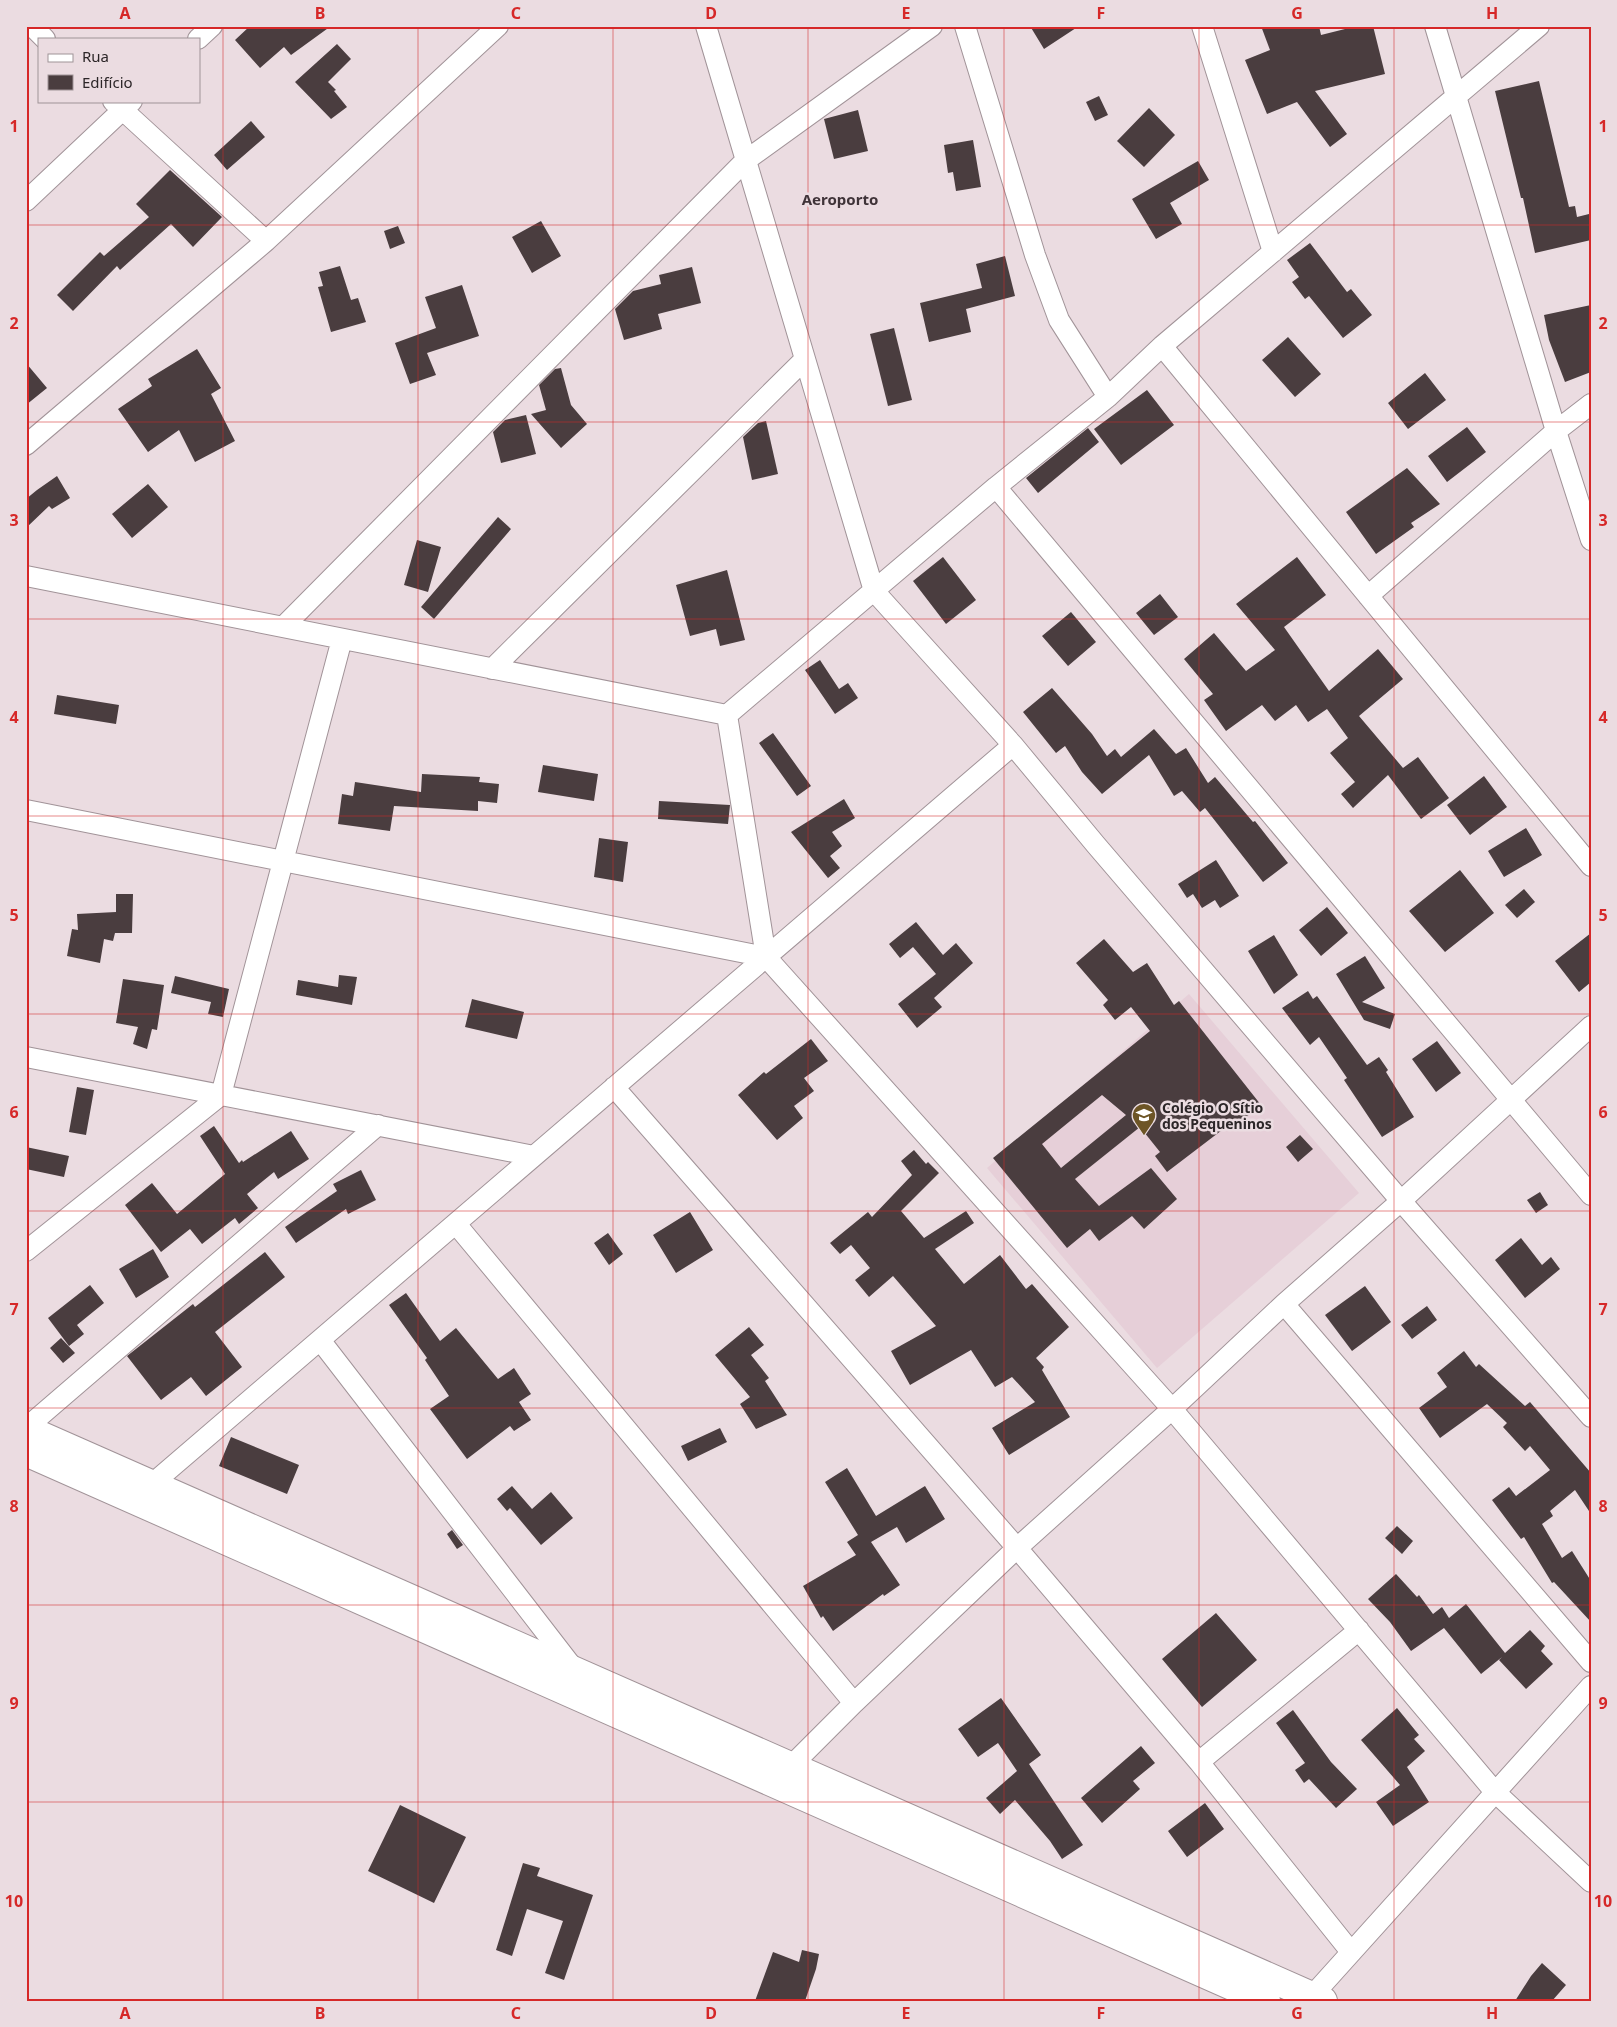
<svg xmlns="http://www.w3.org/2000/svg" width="1617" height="2027" font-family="'Noto Sans',sans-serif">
	<rect width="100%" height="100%" fill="#ebdce1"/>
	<path fill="#e6cfd8" d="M1189,994L1359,1193L1157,1368L987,1168Z"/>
	<path fill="#4a3d3f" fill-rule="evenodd" d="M250,26H331L291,55L284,47L260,68L235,40Z
		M1030,26H1079L1044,49Z
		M1261,26H1319L1321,35L1357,26H1373L1385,74L1315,91L1347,134L1330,147L1297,102L1267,114L1245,60L1270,50Z
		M337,44L351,59L328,82L336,90L334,91L347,107L331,119L295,82Z
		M1539,81L1569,207L1575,206L1577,217L1589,214L1591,240L1535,253L1523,198H1521L1495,91Z
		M1099,96L1108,115L1095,121L1086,102Z
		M1149,108L1175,135L1144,167L1117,141Z
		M858,110L868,151L834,159L824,119Z
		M251,121L265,137L227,170L214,155Z
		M973,140L981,187L956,191L953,172L948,173L944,145Z
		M1198,161L1209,180L1170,203L1182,224L1156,239L1132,199Z
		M170,170L222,217L193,247L171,224L120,270L117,266L73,311L57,295L100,252L104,256L149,217L136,204Z
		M541,221L561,256L532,273L512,237Z
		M398,226L405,243L390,249L384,231Z
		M1310,243L1347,292L1351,289L1372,315L1343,338L1309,296L1305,299L1292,282L1299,277L1287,260Z
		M1005,256L1015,296L966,309L971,332L929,342L920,303L982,288L976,264Z
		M340,266L351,300L358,298L366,322L331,332L318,287L323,286L319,272Z
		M692,267L701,303L658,314L662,329L624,340L615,309L633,291L661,284L659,275Z
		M462,285L479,336L427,353L436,375L410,384L395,343L436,328L425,297Z
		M1591,305V372L1565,382L1549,340L1544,315Z
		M894,328L912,400L888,406L870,334Z
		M1288,337L1321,374L1295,397L1262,360Z
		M197,349L221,388L211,394L235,441L195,462L179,430L148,452L118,409L152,386L148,379Z
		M26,363L47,388L26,405Z
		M561,368L571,405L587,424L561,448L531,414L546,410L539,385L555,369Z
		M1425,373L1446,400L1408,429L1388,403Z
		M1147,390L1174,425L1121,465L1094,429Z
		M526,415L536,454L501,463L493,432L505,420Z
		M766,421L778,474L752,480L743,437L758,423Z
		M1467,427L1486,452L1447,482L1428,456Z
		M1088,428L1099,442L1038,493L1026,478Z
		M1407,468L1440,504L1411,523L1414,527L1376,554L1346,512Z
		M57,476L70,498L52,509L49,506L26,528V499L37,490Z
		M148,484L168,507L132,538L112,514Z
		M498,517L511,529L434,619L421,607Z
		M417,540L441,547L428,592L404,585Z
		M943,557L976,600L946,624L913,581Z
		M1297,557L1326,595L1284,627L1329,691L1378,649L1403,679L1359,716L1403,768L1418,757L1449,798L1421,819L1388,775L1353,808L1341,794L1355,782L1330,753L1348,738L1327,709L1308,722L1296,705L1275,721L1262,705L1226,731L1204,700L1213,694L1184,659L1214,633L1246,671L1275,650L1236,604Z
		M727,570L745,640L720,646L716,629L690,636L676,585Z
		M1160,594L1178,617L1154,635L1136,613Z
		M1071,612L1096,642L1068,666L1042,636Z
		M820,660L839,689L848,683L858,698L835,714L805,670Z
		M1052,688L1092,734L1107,756L1115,749L1121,757L1154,729L1176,754L1186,748L1208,783L1215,777L1253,822L1255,821L1288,863L1263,882L1205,808L1200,812L1182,791L1174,796L1149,755L1102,794L1082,772L1065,746L1056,753L1023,712Z
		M57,695L119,705L116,724L54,714Z
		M773,733L811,786L797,796L759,743Z
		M543,765L598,774L594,801L538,792Z
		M422,774L480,777L479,782L499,784L497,803L478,801V811L394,806L390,831L338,824L342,794L353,796L355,782L421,792Z
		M1484,776L1507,807L1470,835L1447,805Z
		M844,799L855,818L832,832L842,846L830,856L840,868L828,878L791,832Z
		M659,801L730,805L728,824L658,819Z
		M1526,828L1542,855L1504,877L1488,851Z
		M599,838L628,842L623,882L594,877Z
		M1216,860L1239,896L1220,908L1215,900L1202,908L1193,894L1187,898L1178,884Z
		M1460,870L1494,913L1445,952L1409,911Z
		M1524,889L1535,902L1517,918L1505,905Z
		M116,894H133L132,933H115L113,941L104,939L100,963L67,956L72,929L78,930L77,914L116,912Z
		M1327,907L1348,933L1321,956L1299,930Z
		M916,922L943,955L956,943L973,963L934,998L942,1007L917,1028L898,1004L936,974L913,947L900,958L889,944Z
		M1591,933V982L1579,992L1555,961Z
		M1274,935L1298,975L1274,994L1248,951Z
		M1104,939L1133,972L1147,963L1174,1005L1179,1001L1261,1105L1229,1131L1226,1127L1167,1172L1155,1156L1160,1152L1140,1127L1075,1179L1099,1206L1151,1168L1177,1199L1144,1229L1132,1216L1099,1241L1090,1229L1067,1248L993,1158L1150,1031L1131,1007L1115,1020L1103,1005L1108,1000L1076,963ZM1102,1095L1126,1115L1061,1168L1042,1144Z
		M1365,956L1385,988L1362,1002L1395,1014L1390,1029L1364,1020L1336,974Z
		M339,975L357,977L352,1005L296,995L298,980L338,987Z
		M175,976L229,989L223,1017L208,1014L211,1002L171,993Z
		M123,979L164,985L157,1030L152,1029L147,1049L133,1044L138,1027L116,1023Z
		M1308,991L1313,999L1317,996L1367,1065L1379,1057L1388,1070L1386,1072L1414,1117L1382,1137L1344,1080L1347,1078L1319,1037L1310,1045L1282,1008Z
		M472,999L524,1012L517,1039L465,1027Z
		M811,1039L828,1061L804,1078L814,1091L794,1106L803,1118L777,1140L738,1095L764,1072L766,1074Z
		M1437,1041L1461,1073L1436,1092L1412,1059Z
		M77,1087L94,1090L86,1135L69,1132Z
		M214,1126L239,1163L242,1160L243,1162L291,1131L309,1159L278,1179L274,1172L247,1194L258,1208L239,1224L235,1218L202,1244L190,1229L161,1252L125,1205L152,1183L177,1214L225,1174L200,1136Z
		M1300,1135L1313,1149L1298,1162L1286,1147Z
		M26,1147L69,1156L64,1177L26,1169Z
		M914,1150L926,1164L928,1162L939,1173L901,1211L924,1238L966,1211L974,1223L935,1249L964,1284L1000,1255L1026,1289L1032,1284L1069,1327L1036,1358L1044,1367L1042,1370L1070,1417L1009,1455L992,1428L1035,1402L1012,1377L995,1387L971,1350L910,1385L891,1351L936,1326L893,1276L869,1297L855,1280L870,1268L851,1245L840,1254L830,1243L868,1212L872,1217L912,1175L901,1161Z
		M361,1170L376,1200L348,1214L346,1209L296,1243L285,1227L337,1191L333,1184Z
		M1540,1192L1548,1205L1536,1213L1527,1200Z
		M690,1212L713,1250L676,1273L653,1235Z
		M608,1233L623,1254L609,1265L594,1243Z
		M1521,1238L1542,1265L1551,1257L1560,1269L1525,1298L1495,1260Z
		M153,1249L169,1277L136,1298L119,1269Z
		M265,1252L285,1277L215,1332L242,1367L206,1396L191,1377L161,1400L127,1356L193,1304L195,1307Z
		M90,1285L104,1303L77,1325L84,1334L69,1346L48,1318Z
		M1365,1286L1391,1322L1352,1351L1325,1315Z
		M406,1293L440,1341L456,1328L498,1379L514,1368L531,1394L519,1402L531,1420L514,1431L510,1426L467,1459L430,1409L449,1396L425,1360L427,1358L389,1305Z
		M1427,1306L1437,1320L1412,1339L1401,1325Z
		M749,1327L764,1345L751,1355L769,1378L765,1381L787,1415L756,1429L740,1404L750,1397L715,1355Z
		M61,1338L75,1353L63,1363L50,1348Z
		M1464,1351L1476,1367L1479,1364L1525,1406L1530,1402L1591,1473V1514L1575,1490L1550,1511L1553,1516L1542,1524L1562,1558L1572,1551L1591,1581V1622L1554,1582L1552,1583L1524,1537L1521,1539L1492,1500L1509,1487L1516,1496L1550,1470L1530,1446L1525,1451L1503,1427L1507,1423L1487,1404L1440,1438L1419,1408L1447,1387L1437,1373Z
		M720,1428L727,1442L688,1461L681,1446Z
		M231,1437L299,1465L287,1494L219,1466Z
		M847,1468L876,1516L925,1486L945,1519L906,1543L897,1527L871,1542L900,1585L884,1596L883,1594L833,1631L823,1616L821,1618L803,1586L856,1555L847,1542L858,1535L825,1482Z
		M512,1486L532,1509L551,1492L573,1518L541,1545L510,1508L507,1511L497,1499Z
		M1397,1526L1413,1541L1402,1554L1385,1538Z
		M452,1530L463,1545L457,1549L447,1534Z
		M1396,1574L1417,1597L1419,1595L1433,1614L1442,1607L1449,1618L1466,1604L1505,1653L1530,1630L1545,1646L1541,1651L1553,1664L1526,1689L1499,1660L1502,1657L1481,1674L1444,1628L1411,1651L1390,1622L1368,1599Z
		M1216,1613L1257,1660L1202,1707L1162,1659Z
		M1001,1698L1041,1755L1029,1764L1083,1845L1062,1859L1050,1841L1015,1800L1000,1814L986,1798L1017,1771L998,1743L978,1757L958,1729Z
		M1397,1708L1419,1735L1414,1739L1425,1751L1407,1767L1429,1802L1393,1826L1376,1802L1400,1785L1361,1740Z
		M1293,1710L1331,1762L1357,1789L1336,1808L1309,1779L1304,1783L1295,1770L1305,1763L1276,1723Z
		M1141,1746L1155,1763L1133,1781L1140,1789L1102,1823L1081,1798Z
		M1205,1803L1224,1829L1187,1857L1168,1831Z
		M400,1805L466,1837L434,1903L368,1871Z
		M523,1863L540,1868L537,1876L593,1895L564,1980L545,1973L563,1921L527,1909L512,1956L496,1950Z
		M802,1950L819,1954L816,1969L805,2001H755L773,1952L799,1962Z
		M1542,1963L1566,1985L1552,2001H1515L1531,1976Z"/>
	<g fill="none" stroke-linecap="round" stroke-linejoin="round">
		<g stroke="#a19398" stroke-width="22">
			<path id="street" d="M32,26L45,39
				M706,26L874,591L1013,745L1096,845L1401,1201L1591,1417
				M965,26L1035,255L1059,320L1108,397
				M1202,26L1273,252
				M1435,26L1556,431L1591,540
				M198,39L212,26
				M113,101L266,241
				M26,201L132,101
				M1162,346L1591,866
				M26,445L266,241L498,26
				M996,487L1591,1195
				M26,576L727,715
				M1368,596L1556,431L1591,404
				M283,627L745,161L932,26
				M492,669L805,359
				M727,715L766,957L1172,1409L1495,1792L1591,1882
				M727,715L996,487L1108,397L1162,346L1539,26
				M26,810L766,957
				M26,1057L534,1156
				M614,1087L1017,1548L1199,1762L1351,1952
				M456,1224L854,1703
				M26,1251L221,1095L342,639
				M1284,1304L1591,1662
				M320,1340L574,1669
				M26,1428L378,1125
				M152,1484L1013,745
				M1199,1762L1359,1630
				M782,1775L854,1703L1017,1548L1172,1409L1284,1304L1401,1201L1591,1026
				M1312,1996L1591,1686"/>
		</g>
		<g stroke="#a19398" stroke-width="30">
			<path id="secondary" d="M26,1429L1323,2001
				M26,1452L1266,2001"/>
		</g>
		<use href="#street" stroke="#fff" stroke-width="20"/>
		<use href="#secondary" stroke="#fff" stroke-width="28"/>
	</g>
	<path fill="none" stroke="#d62828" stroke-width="1" stroke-opacity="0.55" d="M223,26V2001M418,26V2001M613,26V2001M808,26V2001M1004,26V2001M1199,26V2001M1394,26V2001M26,225H1591M26,422H1591M26,619H1591M26,816H1591M26,1014H1591M26,1211H1591M26,1408H1591M26,1605H1591M26,1802H1591"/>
	<defs>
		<g id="school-pin" transform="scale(1.25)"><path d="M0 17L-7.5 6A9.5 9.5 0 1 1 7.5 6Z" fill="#6d5526" stroke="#ebdce1"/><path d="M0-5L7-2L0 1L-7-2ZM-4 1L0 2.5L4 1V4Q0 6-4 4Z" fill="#fff"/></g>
	</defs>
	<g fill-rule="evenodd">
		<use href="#school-pin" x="1144" y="1115"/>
	</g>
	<g text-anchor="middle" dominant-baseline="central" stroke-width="5" stroke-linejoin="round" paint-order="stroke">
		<g font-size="14" font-weight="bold" fill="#2c2628" stroke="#ebdce1" text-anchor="start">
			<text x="1162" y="1107">Colégio O Sítio<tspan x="1162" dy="16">dos Pequeninos</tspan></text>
		</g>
		<g font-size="15" font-weight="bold" fill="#3f3338" stroke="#ebdce1">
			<text x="840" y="199">Aeroporto</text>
		</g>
	</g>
	<rect width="1617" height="2027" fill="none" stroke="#ebdce1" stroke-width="55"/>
	<rect x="38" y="38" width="162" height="65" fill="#ebdce1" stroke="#9f9397"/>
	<rect x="48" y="54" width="25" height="8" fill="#ffffff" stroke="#9f9397"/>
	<text x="82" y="62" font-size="15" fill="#2c2628">Rua</text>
	<rect x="48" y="75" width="25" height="15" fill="#4a3d3f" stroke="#9f9397"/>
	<text x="82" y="88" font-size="15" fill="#2c2628">Edifício</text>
	<rect x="28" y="28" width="1562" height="1972" fill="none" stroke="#d62828" stroke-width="2"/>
	<g font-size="16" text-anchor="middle" font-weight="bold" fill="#d62828">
		<text x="125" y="19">A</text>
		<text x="320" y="19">B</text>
		<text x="516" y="19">C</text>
		<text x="711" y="19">D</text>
		<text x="906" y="19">E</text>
		<text x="1101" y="19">F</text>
		<text x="1297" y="19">G</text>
		<text x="1492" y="19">H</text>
		<text x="14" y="132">1</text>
		<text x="1603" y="132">1</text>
		<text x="14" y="329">2</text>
		<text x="1603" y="329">2</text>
		<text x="14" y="526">3</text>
		<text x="1603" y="526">3</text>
		<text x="14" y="723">4</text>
		<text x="1603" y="723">4</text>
		<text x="14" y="921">5</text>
		<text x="1603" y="921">5</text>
		<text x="14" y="1118">6</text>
		<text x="1603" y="1118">6</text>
		<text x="14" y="1315">7</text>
		<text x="1603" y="1315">7</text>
		<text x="14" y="1512">8</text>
		<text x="1603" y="1512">8</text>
		<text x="14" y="1709">9</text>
		<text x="1603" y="1709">9</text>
		<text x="14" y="1907">10</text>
		<text x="1603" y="1907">10</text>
		<text x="125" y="2019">A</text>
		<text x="320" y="2019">B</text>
		<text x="516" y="2019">C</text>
		<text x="711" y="2019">D</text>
		<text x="906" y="2019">E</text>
		<text x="1101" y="2019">F</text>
		<text x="1297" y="2019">G</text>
		<text x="1492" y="2019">H</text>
	</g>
</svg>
